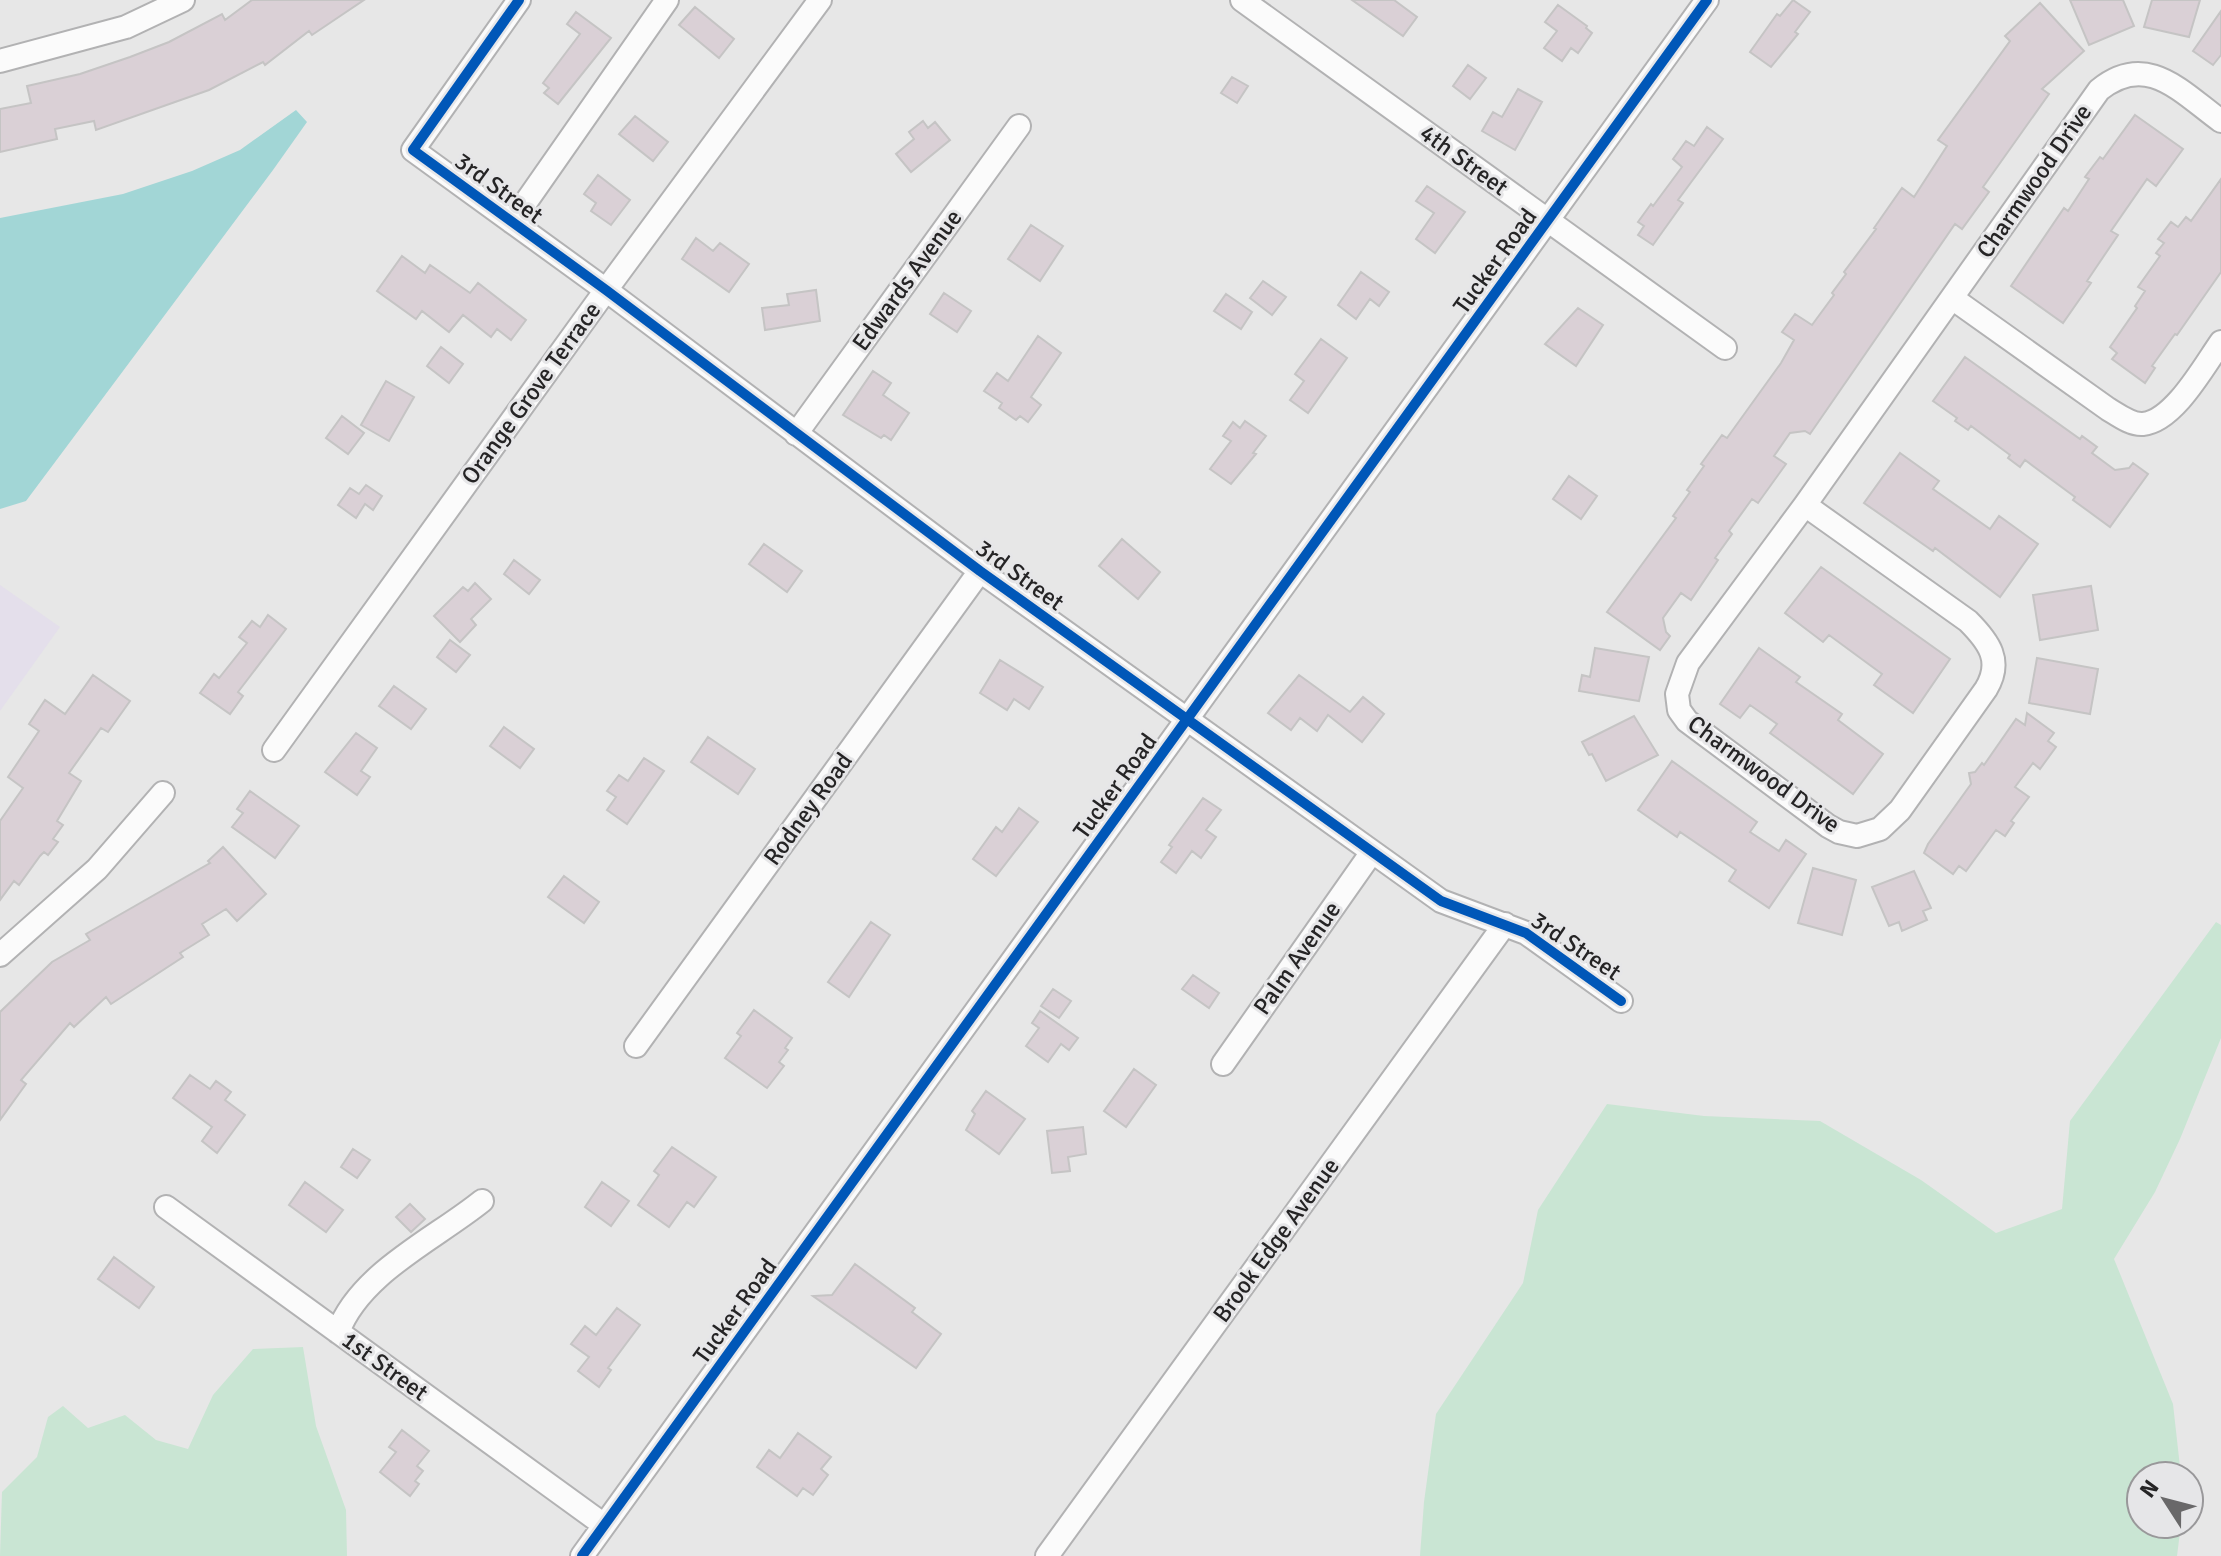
<svg xmlns="http://www.w3.org/2000/svg" width="2221" height="1556" font-family="Signika,sans-serif">
	<rect width="100%" height="100%" fill="#e7e7e7"/>
	<path fill="#e4dfeb" d="M0,585L60,627L0,711Z"/>
	<path fill="#c9e5d3" d="M2216,922L2221,925V1038L2180,1139L2155,1192L2114,1259L2173,1404L2181,1476H2141V1524H2181L2177,1556H1420L1424,1502L1436,1414L1523,1283L1538,1210L1607,1104L1704,1116L1820,1121L1921,1180L1996,1233L2062,1209L2070,1121Z
		M303,1347L316,1426L346,1510L347,1556H0L2,1492L37,1457L48,1417L63,1406L88,1428L125,1415L156,1440L188,1449L213,1395L253,1349Z"/>
	<path fill="#a2d6d6" d="M296,110L307,122L273,170L26,501L0,509V218L123,194L192,171L240,150Z"/>
	<path fill="#dad0d6" stroke="#c5c4c4" stroke-width="2" d="M252,0H364L312,35L309,31L265,65L263,62L209,90L96,130L94,121L55,129L57,139L0,152V109L31,103L27,86L80,74L130,57L169,42L222,14L225,20Z
		M1352,0H1394L1417,17L1403,36Z
		M1793,0L1810,12L1795,32L1798,34L1771,67L1750,52L1777,14L1780,16Z
		M2070,0H2123L2134,26L2089,45Z
		M2152,0H2200L2189,37L2144,27Z
		M2040,3L2084,51L2042,89L2049,94L1983,187L1989,192L1962,229L1955,224L1810,434L1805,431L1790,433L1774,456L1786,464L1758,503L1752,499L1729,531L1732,534L1715,558L1718,560L1691,600L1681,593L1663,618L1666,632L1670,636L1660,650L1607,612L1676,518L1673,516L1690,492L1687,490L1704,466L1701,464L1722,435L1727,438L1781,363L1794,340L1782,332L1795,314L1812,325L1834,295L1832,293L1846,274L1844,272L1876,229L1874,228L1902,188L1914,197L1947,146L1938,140L2010,41L2005,36Z
		M1558,5L1587,26L1586,28L1592,33L1578,53L1571,48L1562,61L1544,48L1557,31L1545,22Z
		M695,7L734,39L719,58L679,25Z
		M2221,11V55L2213,65L2193,51Z
		M576,12L611,38L558,104L544,93L549,88L543,83L580,34L567,24Z
		M1468,65L1486,78L1470,99L1453,86Z
		M1232,77L1248,86L1237,103L1221,93Z
		M1518,89L1542,102L1515,150L1482,131L1493,112L1502,117Z
		M2135,115L2183,149L2156,186L2147,179L2111,231L2118,235L2087,281L2091,283L2063,323L2011,286L2064,208L2068,211L2089,179L2085,177L2100,157L2103,159Z
		M635,116L668,142L653,161L619,134Z
		M923,121L928,128L935,122L950,140L911,172L896,154L914,139L909,132Z
		M1707,127L1723,139L1678,200L1683,203L1653,245L1638,235L1644,226L1638,222L1651,204L1653,206L1682,167L1673,159L1686,141L1694,146Z
		M598,175L630,200L611,225L591,211L596,203L584,194Z
		M2221,179V272L2177,335L2175,334L2152,366L2155,368L2145,383L2112,359L2117,353L2110,347L2137,308L2135,306L2145,291L2138,287L2160,256L2156,253L2164,243L2158,239L2171,222L2178,227L2186,217L2191,221Z
		M1427,186L1465,212L1435,253L1416,239L1434,213L1416,201Z
		M1031,225L1063,246L1040,281L1008,259Z
		M696,238L713,251L720,243L749,264L729,292L682,259Z
		M402,256L425,273L430,265L470,293L478,283L526,320L511,340L497,329L491,337L463,315L449,332L422,311L416,319L377,291Z
		M1361,272L1389,292L1379,306L1370,299L1356,319L1338,305Z
		M1263,281L1286,297L1272,315L1250,298Z
		M816,290L820,321L765,330L762,308L789,305L787,294Z
		M944,293L971,311L957,332L930,314Z
		M1226,294L1252,312L1241,329L1214,311Z
		M1578,308L1603,325L1576,366L1545,344Z
		M1038,336L1061,353L1031,397L1041,405L1028,422L1020,416L1016,420L999,408L1002,403L984,391L997,373L1008,381Z
		M1321,339L1347,358L1308,413L1290,400L1304,381L1295,374Z
		M441,347L463,364L449,383L427,366Z
		M1965,357L2080,439L2082,436L2097,447L2092,453L2115,470L2129,468L2133,463L2148,474L2110,527L2073,500L2075,497L2025,460L2020,467L2008,458L2010,455L1971,426L1968,430L1955,421L1957,418L1933,401Z
		M873,371L891,383L883,395L909,413L891,440L884,435L881,438L843,415Z
		M386,381L414,397L389,441L361,425Z
		M342,416L364,433L348,454L326,438Z
		M1245,421L1266,436L1253,453L1256,454L1231,484L1210,469L1231,441L1223,436L1233,422L1240,428Z
		M1900,453L1939,481L1933,489L1990,529L1999,516L2038,544L2000,597L1935,548L1933,551L1864,503Z
		M1569,476L1597,496L1581,519L1553,499Z
		M366,485L382,496L373,510L365,504L356,518L338,505L350,488L359,494Z
		M1122,539L1160,572L1138,599L1099,566Z
		M764,544L802,571L787,592L749,564Z
		M514,560L540,580L529,594L504,574Z
		M1821,567L1950,659L1913,713L1874,685L1882,674L1829,635L1823,642L1785,613Z
		M475,583L491,599L471,619L476,625L460,642L434,616L463,587L468,591Z
		M2091,586L2098,630L2040,640L2033,595Z
		M268,615L286,629L238,692L243,696L230,714L200,693L214,674L219,678L247,643L239,637L252,621L260,627Z
		M450,640L470,655L456,672L437,657Z
		M1595,648L1649,657L1639,701L1579,691L1582,675L1590,677Z
		M1759,648L1800,677L1796,682L1842,714L1838,720L1883,754L1853,794L1770,733L1777,724L1750,705L1740,718L1720,704Z
		M2037,658L2098,669L2090,714L2029,703Z
		M1000,660L1043,687L1029,709L1014,699L1007,710L980,693Z
		M93,675L130,701L108,732L101,728L69,773L81,781L57,821L63,825L53,839L58,842L48,855L44,852L40,856L19,885L14,881L0,900V821L23,788L8,777L39,731L29,724L45,700L65,714Z
		M1299,675L1350,712L1363,697L1384,714L1362,742L1328,715L1317,731L1300,718L1291,730L1268,713Z
		M394,686L426,709L411,729L379,706Z
		M2027,713L2054,733L2048,741L2056,747L2040,769L2033,763L2015,787L2029,797L2011,821L2014,823L2005,836L1996,830L1966,871L1959,866L1953,874L1924,853L1928,844L1971,784L1969,773L1975,772L1982,763L1984,765L2016,719L2025,725Z
		M1634,716L1658,755L1606,781L1592,754L1589,755L1582,742Z
		M504,727L534,749L520,768L490,746Z
		M356,733L377,748L361,771L370,777L357,795L325,772Z
		M708,737L755,769L738,794L691,762Z
		M644,758L664,771L627,824L607,810L616,797L607,791L619,775L628,781Z
		M1672,761L1757,822L1750,832L1779,851L1786,840L1806,854L1769,908L1729,881L1736,870L1680,832L1677,837L1638,810Z
		M250,791L299,826L275,858L232,827L243,813L237,809Z
		M1203,798L1221,810L1206,830L1216,837L1201,858L1192,851L1176,873L1161,862L1172,847L1169,845Z
		M1019,808L1038,822L996,876L973,859L996,827L1002,832Z
		M223,847L266,894L237,921L226,909L202,924L209,935L180,953L183,957L111,1004L106,997L74,1027L70,1023L21,1080L26,1084L0,1120V1012L52,962L90,940L86,934L210,863L208,861Z
		M1813,868L1856,880L1842,935L1798,923Z
		M1914,871L1931,908L1923,911L1927,920L1902,931L1899,922L1889,926L1872,887Z
		M564,876L599,902L584,923L548,897Z
		M871,922L890,935L849,997L828,982Z
		M1193,975L1219,993L1209,1008L1182,989Z
		M1053,989L1071,1001L1059,1018L1041,1006Z
		M754,1010L792,1038L785,1048L788,1050L779,1062L784,1066L767,1088L725,1058L741,1036L737,1033Z
		M1040,1011L1078,1038L1069,1050L1061,1044L1048,1062L1026,1046L1039,1028L1032,1023Z
		M1134,1069L1156,1085L1126,1127L1104,1111Z
		M190,1075L210,1089L216,1081L231,1092L225,1100L245,1115L217,1153L202,1141L212,1127L173,1098Z
		M986,1091L1025,1119L999,1154L966,1130L975,1114L972,1111Z
		M1083,1127L1086,1154L1068,1157L1070,1171L1052,1173L1047,1131Z
		M672,1147L716,1177L694,1207L687,1202L669,1227L638,1205L659,1175L654,1171Z
		M353,1149L370,1160L357,1178L341,1167Z
		M305,1182L343,1210L326,1232L289,1205Z
		M602,1182L629,1201L611,1226L585,1207Z
		M410,1204L425,1219L411,1232L396,1217Z
		M114,1257L154,1287L139,1308L98,1279Z
		M855,1264L915,1308L912,1312L941,1334L916,1368L813,1296L832,1295Z
		M617,1308L640,1325L608,1368L611,1370L599,1387L578,1371L589,1357L571,1344L585,1326L596,1335Z
		M402,1430L429,1451L417,1466L423,1471L415,1481L419,1484L410,1496L380,1472L396,1452L389,1447Z
		M798,1433L831,1457L821,1469L828,1475L813,1495L803,1488L797,1496L757,1467L769,1450L780,1458Z"/>
	<g fill="none" stroke-linecap="round" stroke-linejoin="round">
		<g stroke="#b2b2b3" stroke-width="26">
			<path id="minor" d="M519,0L413,150L606,290L980,571L1441,901L1526,933L1621,1001
				M1242,0L1725,348
				M0,61L126,27L183,0
				M512,222L667,0
				M1952,298L2108,409C2118,415 2131,425 2143,424C2174,421 2204,366 2221,342
				M796,434L1019,126
				M1805,505L1968,621C1989,642 2003,661 1986,689L1900,810L1880,829L1857,836L1839,832L1828,826L1687,721L1679,710L1677,694L1688,663L1805,505L2099,90C2147,51 2181,92 2221,121
				M274,750L606,290L820,0
				M0,955L97,869L163,793
				M636,1046L980,571
				M1223,1064L1372,852
				M166,1207L604,1525
				M338,1332C360,1273 435,1239 482,1201
				M582,1556L1707,0
				M1047,1556L1505,924"/>
		</g>
		<use href="#minor" stroke="#fbfbfb" stroke-width="22"/>
		<g stroke="#e6e6e8" stroke-width="15">
			<path id="cycleway" d="M519,0L413,150L606,290L980,571L1441,901L1526,933L1621,1001
				M582,1556L1707,0"/>
		</g>
		<use href="#cycleway" stroke="#0057b8" stroke-width="10"/>
	</g>
	<g text-anchor="middle" dominant-baseline="central" stroke-width="6" stroke-linejoin="round" paint-order="stroke">
		<g font-size="24" fill="#252425" stroke="#e6e6e8">
			<text transform="translate(1464 160) rotate(36)">4th Street</text>
			<text transform="translate(2034 181) rotate(-55)">Charmwood Drive</text>
			<text transform="translate(499 188) rotate(36)">3rd Street</text>
			<text transform="translate(1495 261) rotate(-54)">Tucker Road</text>
			<text transform="translate(907 280) rotate(-54)">Edwards Avenue</text>
			<text transform="translate(531 393) rotate(-54)">Orange Grove Terrace</text>
			<text transform="translate(1020 575) rotate(36)">3rd Street</text>
			<text transform="translate(1764 774) rotate(36)">Charmwood Drive</text>
			<text transform="translate(1115 786) rotate(-54)">Tucker Road</text>
			<text transform="translate(808 809) rotate(-54)">Rodney Road</text>
			<text transform="translate(1576 946) rotate(34)">3rd Street</text>
			<text transform="translate(1297 958) rotate(-55)">Palm Avenue</text>
			<text transform="translate(1276 1240) rotate(-54)">Brook Edge Avenue</text>
			<text transform="translate(735 1311) rotate(-54)">Tucker Road</text>
			<text transform="translate(385 1366) rotate(36)">1st Street</text>
		</g>
	</g>
	<g transform="translate(2165 1500) rotate(306)"><circle r="38" fill="#e6e6e8" stroke="#99989a" stroke-width="2"/>
	<path d="M0-6L14 30L0 20L-14 30Z" fill="#696869"/>
	<text y="-12" font-size="22" font-weight="bold" text-anchor="middle" fill="#252425">N</text>
	</g>
</svg>
